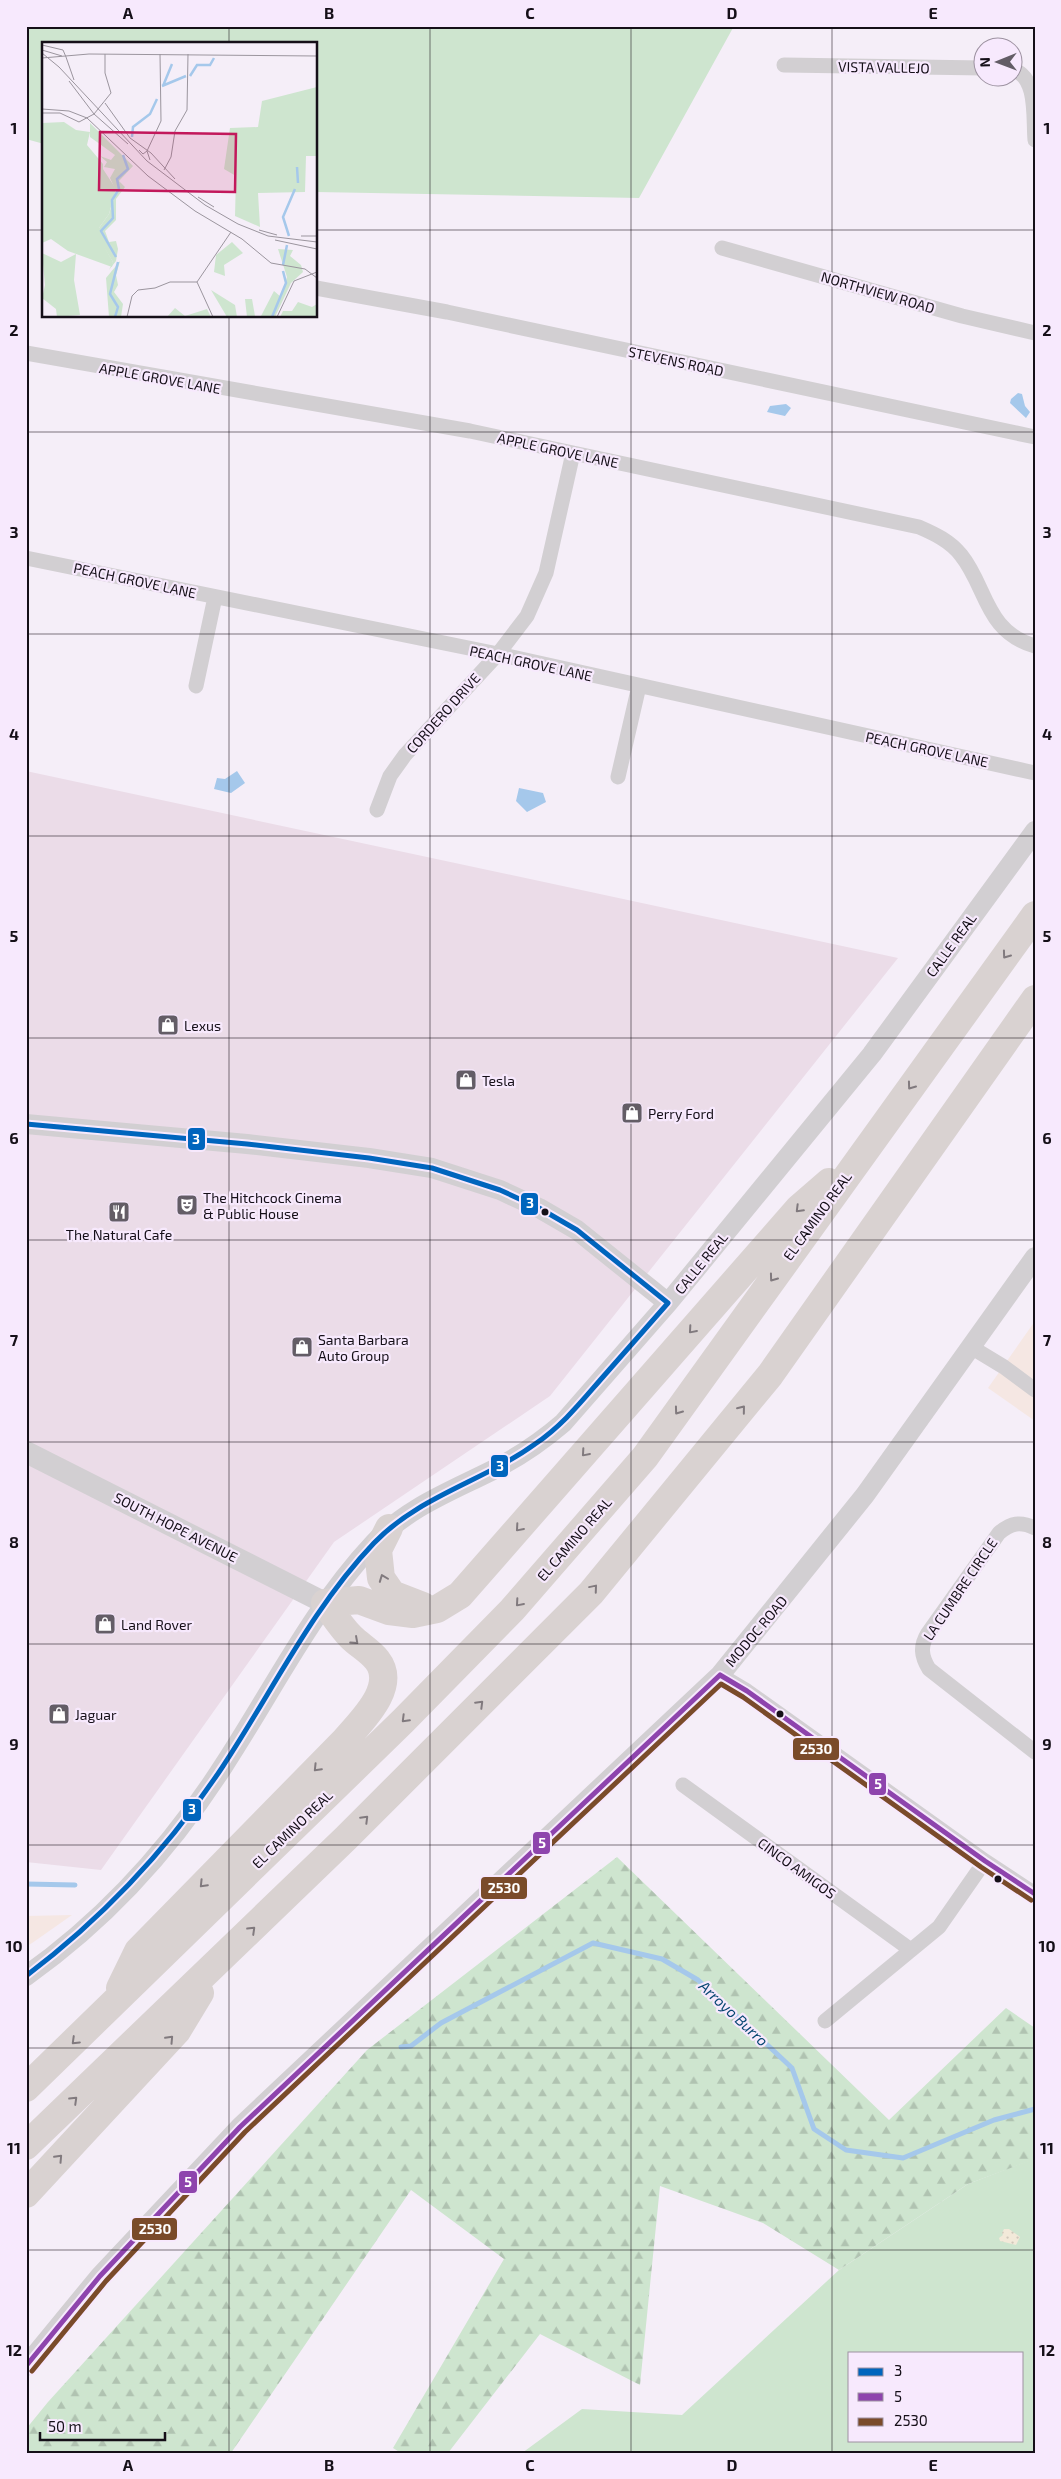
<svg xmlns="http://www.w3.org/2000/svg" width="1061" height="2479" font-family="'Exo 2',sans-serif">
	<defs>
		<pattern id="forest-firs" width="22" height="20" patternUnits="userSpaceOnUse" patternTransform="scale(1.25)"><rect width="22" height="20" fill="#cee5cf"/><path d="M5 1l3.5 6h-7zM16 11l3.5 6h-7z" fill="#b0c3b1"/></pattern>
		<pattern id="sand-dots" width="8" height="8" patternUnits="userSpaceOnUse" patternTransform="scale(1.25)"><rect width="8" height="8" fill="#f2e9d9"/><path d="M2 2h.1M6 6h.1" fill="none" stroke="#cfc7ba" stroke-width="1.8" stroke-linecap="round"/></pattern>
	</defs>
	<rect width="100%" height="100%" fill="#f5eef8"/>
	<path fill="#f5e7e3" d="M1035,1321V1421L988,1388Z
		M72,1915L35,1941L26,1947V1916Z"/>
	<path fill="#ebdce8" d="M26,771L898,958L550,1396L334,1542L101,1870L26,1862Z"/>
	<path fill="#cee5cf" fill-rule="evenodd" d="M26,26H734L639,198L316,192V44H44V144L26,139Z
		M1033,2159H1035V2453H522L582,2409L682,2415L839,2270L968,2184ZM850,2353H1022V2440H850Z"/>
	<path fill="url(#forest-firs)" d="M617,1857L889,2120L1006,2008L1035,2028V2159L968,2184L839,2270L763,2223L660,2186L640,2385L540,2334L448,2453H401L393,2448L504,2259L411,2190L231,2453H26V2429L48,2402L367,2050Z"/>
	<path fill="url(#sand-dots)" d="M1004,2229H1009L1020,2237L1016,2245L1000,2241L999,2238L1003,2235L1002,2233Z"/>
	<path fill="#a5c8eb" d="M1018,393L1022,394L1025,406L1030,412L1026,418L1010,403L1011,399Z
		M786,404L791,408L785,416L767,412L770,406Z
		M237,771L245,783L231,793L214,789L217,778L225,779Z
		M519,788L543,793L546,802L527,812L516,801Z"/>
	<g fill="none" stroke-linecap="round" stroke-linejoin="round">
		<path stroke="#a5c8eb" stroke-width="5" d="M26,1884L75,1885
			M401,2047L411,2046L441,2023L593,1943L662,1959L698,1980L792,2068L814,2129L846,2150L903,2158L994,2120L1035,2109"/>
		<path stroke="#d2cfd2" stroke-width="15" d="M784,65L984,68
			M1014,70C1038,78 1033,119 1035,140
			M722,248L962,316L1035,333
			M316,288L447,312L1035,437
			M26,353L470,431L919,527C935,534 950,541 961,555C987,587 985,632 1035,646
			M26,558L498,654L1035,773
			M196,686L215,597
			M618,777L639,686
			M377,810L390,776L405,755L498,654L527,616L546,573L573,453
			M971,1347L1004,1367L1035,1390
			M1035,1528C1020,1521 1011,1523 999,1533L928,1633C920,1646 921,1656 929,1669L1035,1752
			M720,1675L747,1691L985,1861L1035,1894
			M683,1785L911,1950
			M825,2021L939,1927L985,1861"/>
		<path stroke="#d2cfd2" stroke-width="20" d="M26,1124L247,1144L369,1158L432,1168L500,1190L539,1208L577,1230L668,1303
			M26,1976C105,1920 172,1846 224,1765C273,1690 313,1608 374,1543C407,1508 449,1492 491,1471C517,1458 541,1442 563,1423L668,1303L872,1054L1035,831
			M26,2366L100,2276L240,2127L720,1675L865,1495L1035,1257"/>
		<path stroke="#d2cfd2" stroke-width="22" d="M26,1452L325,1603"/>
		<path stroke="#d9d2d1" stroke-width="28" d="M389,1528L378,1550L381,1578L392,1594L423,1606
			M325,1603L359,1600L389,1611L413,1614L437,1609L460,1595L799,1208L829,1182
			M120,1988L138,1951L345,1740C361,1721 398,1687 377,1660C370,1651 359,1645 351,1637C341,1627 333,1614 325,1603
			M26,2088L403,1721L512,1610L645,1457L1035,915
			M26,2146L346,1838L591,1593L770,1375L1035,999
			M26,2194L177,2031L200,1993"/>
		<g stroke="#f7e9fd" stroke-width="9">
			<path id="bus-1" d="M26,1124L247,1144L369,1158L432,1168L500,1190L539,1208L577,1230L668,1303
				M26,1976C104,1917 169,1848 223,1766C272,1692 312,1608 374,1543C419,1496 484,1481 535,1444C562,1426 581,1402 602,1378C624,1353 646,1328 668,1303"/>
		</g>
		<g stroke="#f7e9fd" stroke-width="9">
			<path id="bus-2" d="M720,1675L747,1691L985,1861L1035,1894
				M26,2366L100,2276L240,2127L720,1675"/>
		</g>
		<g stroke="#f7e9fd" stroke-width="9">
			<path id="bus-3" d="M32,2371L106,2281L245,2132L721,1684L743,1697L981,1867L1031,1900"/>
		</g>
		<use href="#bus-1" stroke="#0065bd" stroke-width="5"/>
		<use href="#bus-2" stroke="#8e44ad" stroke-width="5"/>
		<use href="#bus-3" stroke="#7a4b2a" stroke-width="5"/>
	</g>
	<defs><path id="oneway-chevron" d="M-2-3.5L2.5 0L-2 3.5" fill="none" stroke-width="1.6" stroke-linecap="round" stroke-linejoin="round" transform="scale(1.25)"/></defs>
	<g stroke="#817a7e">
		<use href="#oneway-chevron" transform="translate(1006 955) rotate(126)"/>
		<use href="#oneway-chevron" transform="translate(911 1086) rotate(126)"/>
		<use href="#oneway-chevron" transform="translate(799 1209) rotate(135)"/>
		<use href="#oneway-chevron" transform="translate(773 1278) rotate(126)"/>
		<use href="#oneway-chevron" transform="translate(692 1330) rotate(131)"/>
		<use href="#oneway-chevron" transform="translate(742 1409) rotate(-51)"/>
		<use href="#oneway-chevron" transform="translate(678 1411) rotate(126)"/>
		<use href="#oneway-chevron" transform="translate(585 1453) rotate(131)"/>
		<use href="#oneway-chevron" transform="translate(519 1528) rotate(131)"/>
		<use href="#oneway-chevron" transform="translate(383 1578) rotate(-111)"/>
		<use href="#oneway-chevron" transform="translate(594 1588) rotate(-50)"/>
		<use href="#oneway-chevron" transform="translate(519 1603) rotate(131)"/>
		<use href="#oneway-chevron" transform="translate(355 1641) rotate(42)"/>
		<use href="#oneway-chevron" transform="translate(480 1704) rotate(-45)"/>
		<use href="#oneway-chevron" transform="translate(405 1719) rotate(135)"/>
		<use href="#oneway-chevron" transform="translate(317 1768) rotate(134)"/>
		<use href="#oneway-chevron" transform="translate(365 1819) rotate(-45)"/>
		<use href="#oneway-chevron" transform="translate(203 1884) rotate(134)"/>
		<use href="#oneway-chevron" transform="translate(252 1930) rotate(-44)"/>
		<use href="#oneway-chevron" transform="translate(170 2039) rotate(-47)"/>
		<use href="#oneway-chevron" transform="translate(75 2041) rotate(136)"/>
		<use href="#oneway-chevron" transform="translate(74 2100) rotate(-44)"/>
		<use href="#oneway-chevron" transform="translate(59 2158) rotate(-47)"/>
	</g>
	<path fill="none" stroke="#150f18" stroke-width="1" stroke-opacity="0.55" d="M229,26V44M430,26V2453M631,26V2453M832,26V2453M26,230H44M316,230H1035M229,316V2453M26,432H1035M26,634H1035M26,836H1035M26,1038H1035M26,1240H1035M26,1442H1035M26,1644H1035M26,1845H1035M26,2048H1035M26,2250H1035"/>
	<defs>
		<g id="shop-square" transform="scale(1.125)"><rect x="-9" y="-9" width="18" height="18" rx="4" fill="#635d66" stroke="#f7e9fd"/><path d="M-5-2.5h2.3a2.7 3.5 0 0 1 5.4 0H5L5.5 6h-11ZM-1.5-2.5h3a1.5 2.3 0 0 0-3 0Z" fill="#fff"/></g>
		<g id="theatre-square" transform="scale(1.125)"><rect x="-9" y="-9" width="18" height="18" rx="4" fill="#635d66" stroke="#f7e9fd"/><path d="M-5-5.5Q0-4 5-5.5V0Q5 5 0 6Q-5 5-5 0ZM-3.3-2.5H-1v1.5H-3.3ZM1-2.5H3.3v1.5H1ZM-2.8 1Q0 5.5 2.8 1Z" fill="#fff"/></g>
		<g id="restaurant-square" transform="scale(1.125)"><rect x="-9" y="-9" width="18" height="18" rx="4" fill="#635d66" stroke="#f7e9fd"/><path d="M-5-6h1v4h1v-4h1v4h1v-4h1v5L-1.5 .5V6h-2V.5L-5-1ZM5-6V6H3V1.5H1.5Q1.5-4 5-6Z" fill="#fff"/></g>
	</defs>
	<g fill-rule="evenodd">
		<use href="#shop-square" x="168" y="1025"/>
		<use href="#shop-square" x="466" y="1080"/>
		<use href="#shop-square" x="632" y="1113"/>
		<use href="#theatre-square" x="187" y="1205"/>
		<use href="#restaurant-square" x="119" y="1212"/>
		<use href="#shop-square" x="302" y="1347"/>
		<use href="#shop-square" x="105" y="1624"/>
		<use href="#shop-square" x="59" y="1714"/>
	</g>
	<g fill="#150f18" stroke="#f7e9fd" stroke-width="2">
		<circle cx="545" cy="1212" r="4.5"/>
		<circle cx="780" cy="1714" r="4.5"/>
		<circle cx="998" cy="1879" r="4.5"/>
	</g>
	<g text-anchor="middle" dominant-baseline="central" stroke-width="4.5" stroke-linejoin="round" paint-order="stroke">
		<g font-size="14" fill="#150f18" stroke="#f7e9fd">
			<text transform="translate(884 67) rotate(1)">VISTA VALLEJO</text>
			<text transform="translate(878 292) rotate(16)">NORTHVIEW ROAD</text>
			<text transform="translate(676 361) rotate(12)">STEVENS ROAD</text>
			<text transform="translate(160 378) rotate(10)">APPLE GROVE LANE</text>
			<text transform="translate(558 450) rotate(12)">APPLE GROVE LANE</text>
			<text transform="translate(135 580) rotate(12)">PEACH GROVE LANE</text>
			<text transform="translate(531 663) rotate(12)">PEACH GROVE LANE</text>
			<text transform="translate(443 713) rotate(-48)">CORDERO DRIVE</text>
			<text transform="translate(927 749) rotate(12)">PEACH GROVE LANE</text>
			<text transform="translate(951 945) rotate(-54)">CALLE REAL</text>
			<text transform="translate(817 1216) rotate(-54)">EL CAMINO REAL</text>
			<text transform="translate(701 1263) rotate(-51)">CALLE REAL</text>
			<text transform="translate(176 1527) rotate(27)">SOUTH HOPE AVENUE</text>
			<text transform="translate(574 1539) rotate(-49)">EL CAMINO REAL</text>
			<text transform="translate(960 1589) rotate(-56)">LA CUMBRE CIRCLE</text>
			<text transform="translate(756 1631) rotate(-50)">MODOC ROAD</text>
			<text transform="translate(292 1829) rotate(-44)">EL CAMINO REAL</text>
			<text transform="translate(797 1868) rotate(36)">CINCO AMIGOS</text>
		</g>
		<g font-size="14" fill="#150f18" stroke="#f7e9fd" text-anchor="start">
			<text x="184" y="1025">Lexus</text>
			<text x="482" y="1080">Tesla</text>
			<text x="648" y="1113">Perry Ford</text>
			<text x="203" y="1197">The Hitchcock Cinema<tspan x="203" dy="16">&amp; Public House</tspan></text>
			<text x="119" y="1234" text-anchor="middle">The Natural Cafe</text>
			<text x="318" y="1339">Santa Barbara<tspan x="318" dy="16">Auto Group</tspan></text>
			<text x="121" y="1624">Land Rover</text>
			<text x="75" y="1714">Jaguar</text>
		</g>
		<g font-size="15" font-style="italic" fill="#074772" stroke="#f7e9fd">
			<text transform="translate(734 2013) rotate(43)">Arroyo Burro</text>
		</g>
	</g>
	<g transform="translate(42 42)">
		<rect width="275" height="275" fill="#f5eef8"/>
		<path d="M275,45V114H264L263,150L216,151L218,185L193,174L194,134L182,127L188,86L216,85L220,59ZM22,80L34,88L48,90L45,103L61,122V127L74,147L67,172L57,186L58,197L71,220L70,225L26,209L9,197L0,201V81ZM190,200L201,211L182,223L183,234L172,230L174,213ZM0,211L19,220L34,212L32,238L38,273L15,275L14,267L0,256L3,243ZM133,266L143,274L165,267L169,275H125Z" fill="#cee5cf"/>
		<path d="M48,81L91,124L77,139L83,145L74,157V178L63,189L67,200L74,199L76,207L74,219L67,228L71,220L57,197V186L67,172L74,149L68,136L73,127L62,125L65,120L58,114L69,118L73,113L48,95ZM236,207L251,208L248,214L259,223L261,230L249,241L233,275H205L203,257H210L213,274H219L232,249L239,255L245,235ZM169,248L193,263L195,275H185ZM256,260L270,265L275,262V275H238L241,269H250Z" fill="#cee5cf"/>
		<path d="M78,219L74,233L76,243L72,250L81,262L79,275H67L64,236Z" fill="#cee5cf"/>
		<path fill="none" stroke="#a5c8eb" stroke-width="2.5" d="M148,34L155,23H168L172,16M120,44L144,34M121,44L130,22M90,95L91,85L108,72L115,57M255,125L256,141M247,194L241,175L253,147M74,215L59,189L71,176L70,158L77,147L75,137L86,127L81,113M241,223L245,203M73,275L76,265L68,252L76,220M230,275L244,241L241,229"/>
		<path fill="none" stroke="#9b959e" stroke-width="1" d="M0,3L21,8L24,15M0,8L20,14M0,11L17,25L105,119L163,163L196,182L226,194L275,200M24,15L32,38M0,16L47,12L275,14M27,39L52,72L86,102M63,61L88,96L109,111L133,137M0,67L27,69L45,76L106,134L153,169L200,197L229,221L263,227L275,236M0,71H18L37,80L52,72M52,72L69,51L63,31V12M97,108L101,112L105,109L108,118M105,109L119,79L118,12M122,128L129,115L133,89L145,68L146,12M156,155L172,165M217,188L235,193M259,194H275M233,198L275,207M85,275L90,254L96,248L113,246L128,240H155M171,275L155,240L189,190M235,275L252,239L275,230"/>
		<path fill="#c2185b" fill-opacity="0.15" stroke="#c2185b" stroke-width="2.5" d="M58,90L194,92L193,150L57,148Z"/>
		<rect width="275" height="275" fill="none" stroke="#150f18" stroke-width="2.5"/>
	</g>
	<g stroke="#f7e9fd" stroke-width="2">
		<rect x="187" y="1127" width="19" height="24" rx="5" fill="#0065bd"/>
		<rect x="520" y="1192" width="19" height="24" rx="5" fill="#0065bd"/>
		<rect x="490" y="1454" width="19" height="24" rx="5" fill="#0065bd"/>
		<rect x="792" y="1737" width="48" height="24" rx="5" fill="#7a4b2a"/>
		<rect x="868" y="1772" width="19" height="24" rx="5" fill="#8e44ad"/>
		<rect x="182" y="1798" width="20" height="24" rx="5" fill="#0065bd"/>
		<rect x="532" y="1831" width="19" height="24" rx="5" fill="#8e44ad"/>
		<rect x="480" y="1876" width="48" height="24" rx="5" fill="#7a4b2a"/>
		<rect x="178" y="2170" width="20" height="24" rx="5" fill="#8e44ad"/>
		<rect x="131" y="2217" width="47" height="24" rx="5" fill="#7a4b2a"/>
	</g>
	<g font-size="14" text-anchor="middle" font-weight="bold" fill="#fff">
		<text x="196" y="1144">3</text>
		<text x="530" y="1208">3</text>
		<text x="500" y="1471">3</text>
		<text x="816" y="1754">2530</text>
		<text x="878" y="1789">5</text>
		<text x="192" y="1814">3</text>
		<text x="542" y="1848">5</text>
		<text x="504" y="1893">2530</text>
		<text x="188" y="2187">5</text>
		<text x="155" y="2234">2530</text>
	</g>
	<rect width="1061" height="2479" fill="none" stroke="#f7e9fd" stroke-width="55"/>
	<rect x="848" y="2352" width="175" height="90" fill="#f7e9fd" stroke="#9d92a1"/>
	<rect x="858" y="2368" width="25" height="8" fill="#0065bd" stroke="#9d92a1"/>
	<text x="894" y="2376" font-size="15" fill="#150f18">3</text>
	<rect x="858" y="2393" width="25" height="8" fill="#8e44ad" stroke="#9d92a1"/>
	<text x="894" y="2402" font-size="15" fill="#150f18">5</text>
	<rect x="858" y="2418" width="25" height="8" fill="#7a4b2a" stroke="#9d92a1"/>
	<text x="894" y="2426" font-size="15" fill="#150f18">2530</text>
	<g transform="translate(998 62) rotate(269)"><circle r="24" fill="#f7e9fd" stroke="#9d92a1"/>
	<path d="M0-4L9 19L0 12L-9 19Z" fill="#635d66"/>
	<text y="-8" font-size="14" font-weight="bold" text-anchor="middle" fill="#150f18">N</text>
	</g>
	<path d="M40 2432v8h125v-8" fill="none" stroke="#150f18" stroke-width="2.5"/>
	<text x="48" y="2432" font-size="15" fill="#150f18" stroke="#f7e9fd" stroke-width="4" paint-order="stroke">50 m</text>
	<rect x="28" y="28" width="1006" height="2424" fill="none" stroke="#150f18" stroke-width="2"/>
	<g font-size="16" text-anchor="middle" font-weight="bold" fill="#150f18">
		<text x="128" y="19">A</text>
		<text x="329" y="19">B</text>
		<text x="530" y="19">C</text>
		<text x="732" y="19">D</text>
		<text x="933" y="19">E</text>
		<text x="14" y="134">1</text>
		<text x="1047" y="134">1</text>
		<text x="14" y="336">2</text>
		<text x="1047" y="336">2</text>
		<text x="14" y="538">3</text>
		<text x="1047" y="538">3</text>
		<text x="14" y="740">4</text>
		<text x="1047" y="740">4</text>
		<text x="14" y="942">5</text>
		<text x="1047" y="942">5</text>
		<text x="14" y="1144">6</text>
		<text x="1047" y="1144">6</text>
		<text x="14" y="1346">7</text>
		<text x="1047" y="1346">7</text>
		<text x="14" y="1548">8</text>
		<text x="1047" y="1548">8</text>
		<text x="14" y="1750">9</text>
		<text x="1047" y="1750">9</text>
		<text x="14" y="1952">10</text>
		<text x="1047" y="1952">10</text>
		<text x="14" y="2154">11</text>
		<text x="1047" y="2154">11</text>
		<text x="14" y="2356">12</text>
		<text x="1047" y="2356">12</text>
		<text x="128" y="2471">A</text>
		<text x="329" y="2471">B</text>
		<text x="530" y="2471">C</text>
		<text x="732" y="2471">D</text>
		<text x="933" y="2471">E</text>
	</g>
</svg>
